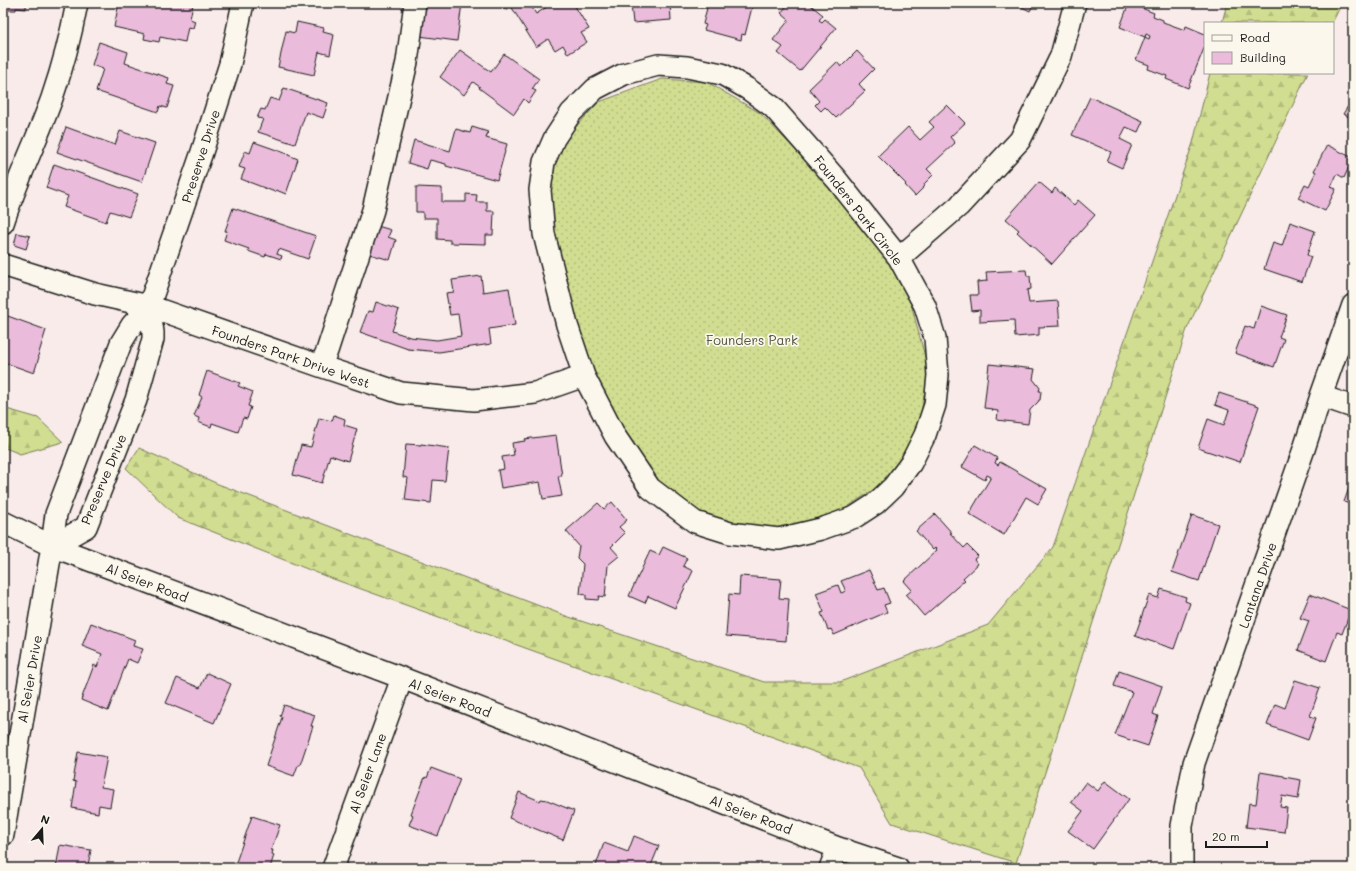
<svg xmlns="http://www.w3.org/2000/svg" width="1356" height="871" font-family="Mali,sans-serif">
	<defs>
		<pattern id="grass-dots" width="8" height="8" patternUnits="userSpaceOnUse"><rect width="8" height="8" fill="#d1dd90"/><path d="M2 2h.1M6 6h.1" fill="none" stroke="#b3bd7c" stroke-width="1.8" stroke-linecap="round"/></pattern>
		<pattern id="forest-firs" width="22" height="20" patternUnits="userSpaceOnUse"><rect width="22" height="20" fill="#d1dd90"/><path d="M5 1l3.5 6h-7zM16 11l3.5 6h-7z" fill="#b3bd7c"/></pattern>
	</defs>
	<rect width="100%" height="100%" fill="#f8ebe9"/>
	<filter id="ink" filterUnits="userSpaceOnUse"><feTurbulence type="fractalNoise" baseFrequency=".025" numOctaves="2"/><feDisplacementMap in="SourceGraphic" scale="8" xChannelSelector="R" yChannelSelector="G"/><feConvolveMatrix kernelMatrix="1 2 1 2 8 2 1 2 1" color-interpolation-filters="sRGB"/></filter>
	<g filter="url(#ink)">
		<path fill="url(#grass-dots)" stroke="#767c56" d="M662,79L707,82L760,113L899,258L929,372L918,427L888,480L825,522L767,531L700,522L652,485L583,375L543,202L558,146L599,102Z"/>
		<path fill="url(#forest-firs)" stroke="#767c56" d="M1227,3H1342L1332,23H1222Z
			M1210,73H1308L1187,329L1016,863L892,823L859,768L325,576L178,518L126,468L139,448L218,484L566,616L764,682H840L988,625L1053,547L1193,143Z
			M3,408L38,418L63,442L20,454L3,447Z"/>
		<path fill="#ebbbdc" stroke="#1c1c1c" d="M3,3H26V9L16,8V10H3Z
			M119,3H187L193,4L190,19L195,21L193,28L188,27L185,42L160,37L159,42L144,39L145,34L114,27Z
			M424,3H462L457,41L419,36Z
			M501,3H529L536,14L553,3H573L589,29L581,33L587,42L568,54L563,45L555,50L548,39L536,47L511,6L505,10Z
			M618,3H670L671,20L633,23L631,4L618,6Z
			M694,3H753L745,35L742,34L741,40L704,30L706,25L703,24L707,8L694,5Z
			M789,3H808L823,15L819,20L822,22L825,19L836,28L800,71L778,53L783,47L773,40L789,20L781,13Z
			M1014,3H1034L1030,11Z
			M1129,3L1154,13L1153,16L1163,20V22L1185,30L1186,26L1205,34V46L1188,88L1166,79L1167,76L1148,69L1149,65L1136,60L1145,37L1149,39L1150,36L1146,34L1145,37L1120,27Z
			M297,22L324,28L323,32L334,35L330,55L319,52L314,75L278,67L286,31L295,33Z
			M99,42L128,52L125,63L169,78L167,84L174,86L167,108L160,106L158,112L96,91L103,69L92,65Z
			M460,50L491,72L504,54L539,79L532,89L536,91L528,103L524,99L514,114L479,88L480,87L473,82L464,95L440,77Z
			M857,51L874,69L859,84L865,91L836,118L825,107L821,111L815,105L819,101L809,89L837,62L841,67Z
			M284,88L328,103L323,118L306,112L295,144L258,132L263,119L257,118L261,109L265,110L270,98L279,101Z
			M1090,97L1143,121L1138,132L1126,127L1120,139L1132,145L1122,168L1107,161L1111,152L1072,135Z
			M1352,100H1353V119L1343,114Z
			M947,105L965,123L950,137L955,143L927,169L933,175L924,184L925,186L915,196L905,185L906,184L878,156L908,127L920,140L934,127L929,122Z
			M66,127L115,145L120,131L155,143L142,182L57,152Z
			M472,127L488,132L486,138L507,144L497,180L446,166V164L430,160L427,169L408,163L414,140L450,151L456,129L470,133Z
			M254,142L288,154V155L298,159L286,194L276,190L275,192L241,179L245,169L239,167L245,151L250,153Z
			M1327,145L1353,158L1344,178L1337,174L1331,187L1336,189L1325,211L1298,198L1305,184L1309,186L1316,172L1314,171Z
			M54,164L138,194L129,217L110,211L106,222L64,207L68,196L46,188Z
			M1039,182L1052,193L1055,188L1074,205L1078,200L1095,215L1052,264L1017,232L1019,230L1006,219Z
			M416,187L442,188V202H466V194L477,195L476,202H487V211H494L493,235H486V244L450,243V240L437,239V218H423V212H416Z
			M233,208L316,236L308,259L279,249L277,254L282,256L281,259L266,254L265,257L248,251L249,249L224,240L227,231H225Z
			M1290,222L1315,231L1307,255L1311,257L1302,282L1264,269L1273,243L1282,246Z
			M374,225L391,230L388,237L396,240L390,260L366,253Z
			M17,233L30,236L26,249L14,245Z
			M1026,270L1027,276H1030L1031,289L1027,290L1029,303L1058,301L1060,326L1039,327V335L1015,337L1014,320L980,322V310L972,311L970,295H978L977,282L987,281L986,272Z
			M481,276L483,292L509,288L515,325L489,329L491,344L439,352L408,349L360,332L368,311L373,312L376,302L399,310L392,331L410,337L437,340L461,336L458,314L450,315L446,293L454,292L452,280Z
			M1261,306L1287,315L1279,337L1284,339L1274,367L1235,353L1245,326L1254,329Z
			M5,315L46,330L38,356L39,357L34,373L6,363L3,371V321Z
			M989,364L1035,369L1033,379L1040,388L1039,391H1041L1040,400H1039L1038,402L1030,410L1028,424L997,420L998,411L992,410L993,409L984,408Z
			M207,371L240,383L238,386L253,392L248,406L251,407L247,419L243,418L238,432L212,423L211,427L198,422L199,418L194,416L202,397L199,395Z
			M1219,393L1259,406L1240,462L1198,448L1208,419L1224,425L1229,410L1215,405Z
			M334,415L345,419L344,425L357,429L348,461L330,455L322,483L293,475L301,445L311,447L319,418L332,421Z
			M556,435L562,476H558L562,496L543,499L540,482L501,488L498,470L504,469L502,457L514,455L512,443L525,441L524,439Z
			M406,444L421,445V444L449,448L445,481L433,480L431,503L405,500L408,478L403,477Z
			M975,445L997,458L995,463L998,465L1000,462L1047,489L1038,504L1026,497L1004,535L969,514L991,477L987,475L985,480L962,467Z
			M1353,477V505L1344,502Z
			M612,502L627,520L619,527L625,533L611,547L619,556L608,565L605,597L599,596L598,600L586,599V595L580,594L583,564L577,558L579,546L566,531L598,503L604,509Z
			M935,514L952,533H950L964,548L967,545L978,556L974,559L978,564L963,578L965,580L924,616L906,595L912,590L904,581L937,550L935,548L933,550L916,531Z
			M1192,515L1218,524L1199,581L1172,572Z
			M663,547L687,558L683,566L693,571L675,608L648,596L645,603L629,596L650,551L659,555Z
			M869,570L878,590L884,588L890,603L884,605L887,612L834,635L831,629L828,630L821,613L824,612L816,593L838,585L841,593L846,591L841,581Z
			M740,576L781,579L779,598L789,599L786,641L726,636L729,594L739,595Z
			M1161,589L1186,597L1185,601L1190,603L1174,649L1135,636L1149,595L1158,598Z
			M1310,594L1351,610L1342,634L1337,632L1326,661L1298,650L1309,621L1300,618Z
			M91,623L135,640L133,646L143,649L137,663L128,659L108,711L81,700L94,665L97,667L102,654L82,646Z
			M1119,671L1162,686L1153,714L1158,716L1148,746L1115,735L1132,692L1114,686Z
			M207,673L231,684L214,723L166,703L177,678L200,688Z
			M1295,680L1320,688L1310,716L1316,718L1308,740L1267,725L1275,704L1285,708Z
			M284,705L315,715L311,726H313L300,765H298L294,776L266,766L282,717L280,716Z
			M78,752L107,757L101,787L113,789L110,807L99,805L98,813L72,808L76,782L73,781Z
			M431,768L460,779L438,836L409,825L413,815L411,814L425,777L427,778Z
			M1260,772L1284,776V777L1301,780L1298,799L1282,796L1280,807L1287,808L1284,832L1246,827L1249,803L1256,804Z
			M1105,781L1129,799L1093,849L1068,831L1083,811L1071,802L1086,782L1098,791Z
			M519,792L540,801L541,799L547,800L574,811L563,840L509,818Z
			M252,816L280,825L271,850H273L272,854L274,855L270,868H234Z
			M634,836L659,846L650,868H595L604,843L628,852Z
			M60,845L91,850L88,865L86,864V868H56Z"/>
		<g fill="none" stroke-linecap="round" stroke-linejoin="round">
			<g stroke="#1c1c1c" stroke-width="24">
				<path id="minor" d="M658,65L687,67L722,74L748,89L773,107L837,180L899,258L925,306L935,338L938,375L935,405L925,435L911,463L893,487L875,504L855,517L821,529L779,539L730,533L695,522L650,488L615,436L584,376L567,325L544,234L540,190L544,162L554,139L571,113L595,89L624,74Z
					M3,223C17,180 37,140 52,98C63,66 71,35 77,3
					M899,258L959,206L1020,140L1061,56L1075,3
					M3,265L95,294L149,306L320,366L401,393L474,400L535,393L584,376
					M320,366L327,351L373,210L407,62L415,3
					M1321,396L1353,407
					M3,522L52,546L402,678L838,848L898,868
					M52,546L86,527L136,400L153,339V332L149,306
					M3,835L52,546L56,514L121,343L132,325L149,306L202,152L230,64L243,3
					M333,868L402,678
					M830,868L838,848
					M1182,868V826L1194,763L1304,449L1321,396L1353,305"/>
			</g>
			<use href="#minor" stroke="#fbf7ec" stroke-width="21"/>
		</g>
	</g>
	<g text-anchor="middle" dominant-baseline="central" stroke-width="3.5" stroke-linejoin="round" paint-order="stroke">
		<g font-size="13" fill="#1c1c1c" stroke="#fbf7ec">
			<text transform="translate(200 156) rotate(-72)">Preserve Drive</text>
			<text transform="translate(859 210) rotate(52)">Founders Park Circle</text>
			<text transform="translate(291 356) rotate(19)">Founders Park Drive West</text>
			<text transform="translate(103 479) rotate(-67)">Preserve Drive</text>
			<text transform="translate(147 582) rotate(21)">Al Seier Road</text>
			<text transform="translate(1257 585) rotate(-71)">Lantana Drive</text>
			<text transform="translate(29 679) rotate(-80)">Al Seier Drive</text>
			<text transform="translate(450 697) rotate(21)">Al Seier Road</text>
			<text transform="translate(367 773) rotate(-70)">Al Seier Lane</text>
			<text transform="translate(751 814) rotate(21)">Al Seier Road</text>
		</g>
		<g font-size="13" fill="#52563f" stroke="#fbf7ec">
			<text x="752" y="339">Founders Park</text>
		</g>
	</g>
	<rect width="1356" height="871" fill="none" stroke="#fbf7ec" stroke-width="16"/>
	<rect x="8" y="8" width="1340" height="855" fill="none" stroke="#1c1c1c" stroke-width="1.5" filter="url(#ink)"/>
	<rect x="1204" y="22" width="130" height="52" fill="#fbf7ec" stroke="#a29f99"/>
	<rect x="1212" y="35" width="20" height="6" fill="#fbf7ec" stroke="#a29f99"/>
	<text x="1240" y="42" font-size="12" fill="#1c1c1c">Road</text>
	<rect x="1212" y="52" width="20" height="12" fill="#ebbbdc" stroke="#a29f99"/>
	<text x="1240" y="62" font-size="12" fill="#1c1c1c">Building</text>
	<g transform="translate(42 829) rotate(19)" stroke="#fbf7ec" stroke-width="3" paint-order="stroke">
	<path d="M0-3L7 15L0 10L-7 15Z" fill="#1c1c1c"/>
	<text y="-6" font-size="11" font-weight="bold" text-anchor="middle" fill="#1c1c1c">N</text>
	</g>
	<path d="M1206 841v6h61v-6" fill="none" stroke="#1c1c1c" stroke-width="2"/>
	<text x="1212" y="841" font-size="12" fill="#1c1c1c" stroke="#fbf7ec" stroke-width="3" paint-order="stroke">20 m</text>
</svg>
